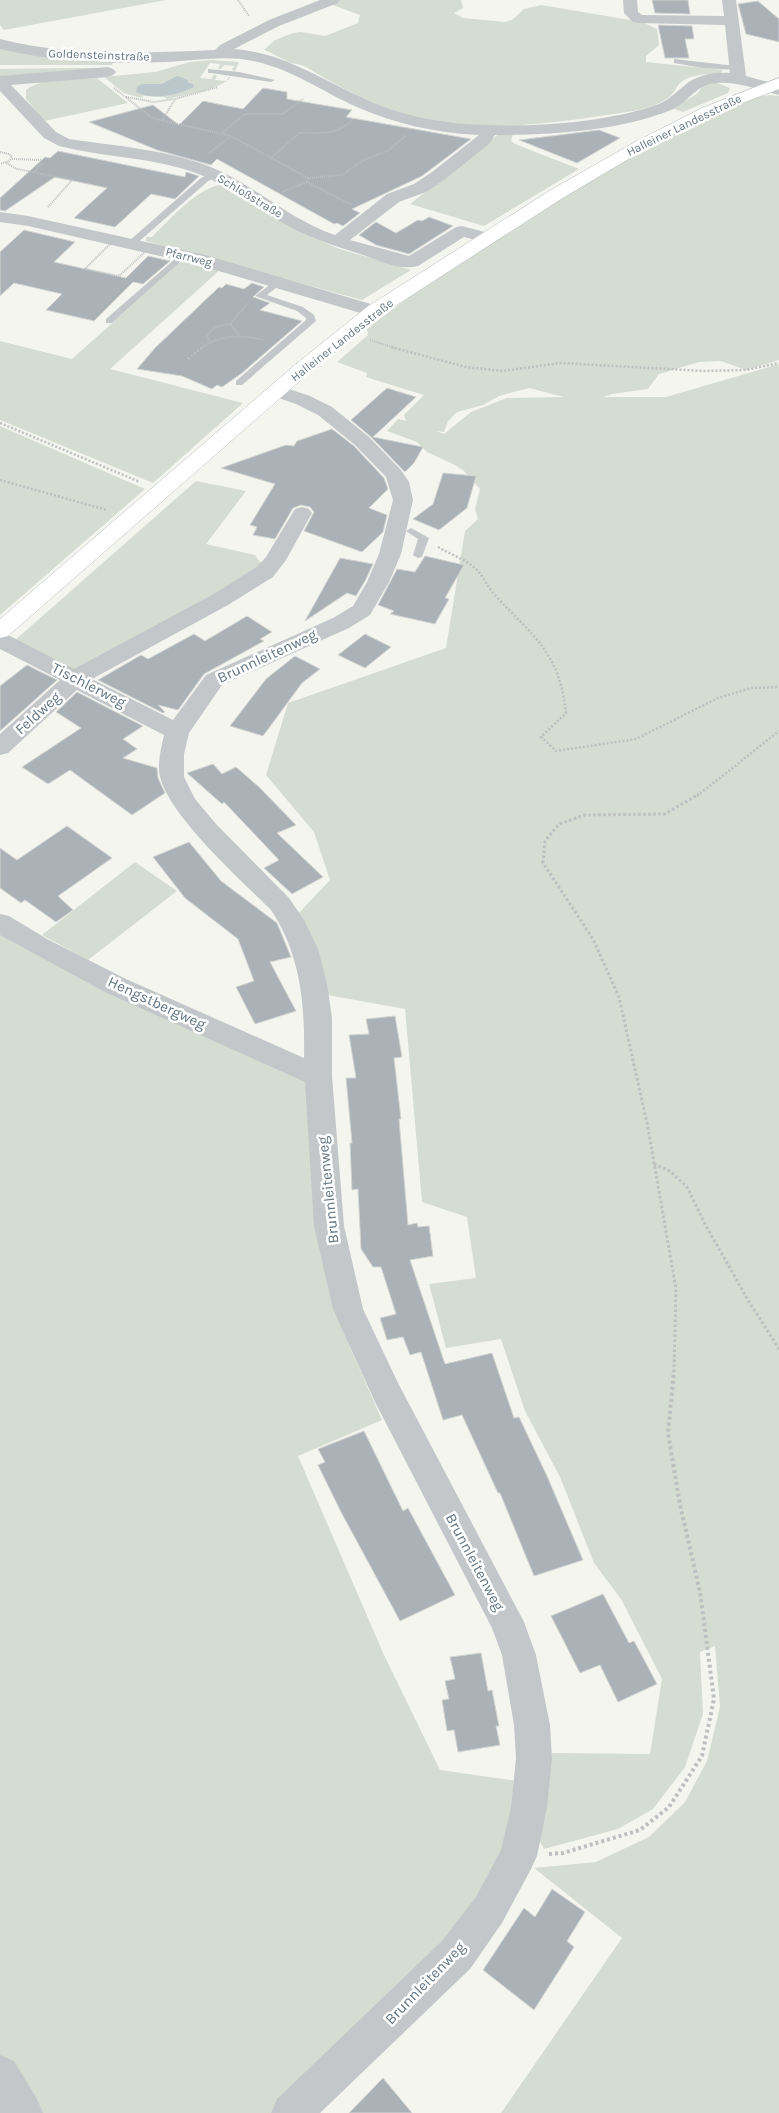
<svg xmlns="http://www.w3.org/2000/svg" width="779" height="2113" font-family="Karla,sans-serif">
	<rect width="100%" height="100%" fill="#f5f5f0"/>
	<path fill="#d5dcd1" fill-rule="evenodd" d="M0,0H166L4,30L0,25Z
		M340,0H461L463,8L454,13L463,18L505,22L512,20L524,9L541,5L642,22L657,29L659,45L646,56V62L723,70L720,74C707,74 690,74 680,83C675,88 674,94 668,98C651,110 627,112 606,115C532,127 448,135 377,104C353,94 329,81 306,67C301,64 294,64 288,62C280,58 273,53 264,50L275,40L293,33L301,32L325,36L358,23L360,15L330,4Z
		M0,49L114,61L112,65H0Z
		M211,60L239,62L235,71L232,70L234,66L224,65L221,69H218L220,64L210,63L200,78L211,79L214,75H217L215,80L226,81L229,77H231C220,90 184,95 167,99L164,97L144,96L141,98L124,93L104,77L155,72L190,62Z
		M64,68H104L0,78V69Z
		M97,78L128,103L44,121L26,99V90C44,76 74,79 97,78Z
		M715,82L730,88L728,93L683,112L672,108L697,94L704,84Z
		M770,95L779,96V360L746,370L721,361L699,362L659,374L648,389L612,394L603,397H666L779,364V2113H501L622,1938L534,1868L596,1862L649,1837L685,1802L707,1761L720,1707L715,1646L700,1652L703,1714L685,1767L653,1809L618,1829L544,1849L539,1840L546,1815L552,1753L650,1754L662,1679L621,1599L594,1563L560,1477L525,1411L501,1339L446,1348L429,1284L476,1278L467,1217L422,1202L405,1009L327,995L298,914L330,880L314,832L266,775L288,703L446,648L465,531L478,519L475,509L480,489L464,471L455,465L427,452L417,442L387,431L398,419L406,421L404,415L424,395L366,377L367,373L337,362L368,335L367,329C403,300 442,275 481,249C537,212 594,177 653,145C684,128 736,98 770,95ZM529,388L564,397L507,398L471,412L444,434L436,431L444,432L448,421L457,412L483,405L499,396Z
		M500,133L513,134L511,141L515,144L579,169L484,226L410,204Z
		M222,184L304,234L340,249L411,270L362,300L146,241V237H152C170,219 196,189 222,184Z
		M184,259L221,269L110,369L243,403L153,483L0,420V341L72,359Z
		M0,426L145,489L0,615Z
		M196,481L246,491L206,544L255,555L263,566L138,641L72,670L14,641Z
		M135,862L177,891L88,960L42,935Z
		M0,931L311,1084L350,1347L382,1420L298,1456L384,1655L440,1770L524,1782L510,1839L471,1914L324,2068L271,2113H36L0,2055Z"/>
	<path fill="#bac7cb" d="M177,76L188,80L187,82L193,84L194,87C176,95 155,101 136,92L137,87L142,84H162Z"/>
	<path fill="#aab2b7" stroke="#d5d6d3" d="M652,0H688L690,14L655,13Z
		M758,1L779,19V42L746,34L738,4Z
		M658,25L692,26L694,39H685L689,58H665Z
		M263,88L287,92V99L352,110L346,117L471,139L422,176L352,209L360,213L343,226L337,223L334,224L217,159L211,165L157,150L89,122L153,105L179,125L203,101L243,109Z
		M599,130L620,138L577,163L519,140Z
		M58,151L185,177L186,172L199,176L175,199L151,194L115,227L74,218L107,188L55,177L5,211L0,210V198L45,157L50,158Z
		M429,217L453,226L409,254L376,245L359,235L376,222L396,233L418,220L422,221Z
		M24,230L75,242L54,262L126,278L148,256L170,261L143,284L133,282L94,321L46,310L62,294L14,283L0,296V252Z
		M252,283L264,287L253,297L270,303L260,310L302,321L242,373L222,387L217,385L212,389L182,376L137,369L155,348L219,287L222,288L226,284L244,289Z
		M387,388L416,397L373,437L423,447L414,463L405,472L370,436L351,420Z
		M332,429L354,446L384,478L388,489L369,508L387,515L383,532L362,552L304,531L314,512L310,507L301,505L293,508L275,539L253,535L257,527L250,525L275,484L221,468L286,445L294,446L297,441Z
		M443,473L476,476L467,508L439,530L413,519L433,504Z
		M425,556L464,565L445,598L449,599L435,624L390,614L394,611L378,605L397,569L415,572Z
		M340,558L373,564L365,581L356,596L347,593L305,621Z
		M247,616L272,632L260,639L264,641L204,674L178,710L158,705L165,712L163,713L98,680L141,655L148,659L194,634L205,641Z
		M365,634L391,647L365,668L338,655Z
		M295,656L320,669L302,683L263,736L230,726L266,679Z
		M27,665L57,680L0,731V686Z
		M77,692L143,726L123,739L137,749L123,758L157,768L158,778L165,793L132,815L70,770L48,784L22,767L81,728L56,712Z
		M213,764L222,774L236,767L259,787L296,825L277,833L323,877L292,894L264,868L279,860L224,802L222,804L187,773Z
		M67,826L112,858L58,896L73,910L56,922L25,900L21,903L0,888V848L17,860Z
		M189,842L221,881L277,923L291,957L270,962L296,1011L255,1024L236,987L254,981L238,939L185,898L153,857Z
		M395,1016L402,1057L394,1058L401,1119H399L408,1225L417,1223L418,1227L429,1226L433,1256L410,1260L445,1364L492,1353L514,1418L519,1417L547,1476L583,1560L534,1576L500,1493H498L462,1415L443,1420L421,1352L410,1355L403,1337L387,1340L380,1318L396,1314L381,1267H373L361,1249L358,1189L352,1190L350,1143H352L346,1078H356L349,1035L369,1034L366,1019Z
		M364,1431L403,1511L408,1508L455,1595L400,1621L341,1512L318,1465L325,1462L318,1449Z
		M603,1594L629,1643L634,1641L657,1684L618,1702L600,1665L580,1673L551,1616Z
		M481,1653L488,1691L492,1690L499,1726H496L500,1745L458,1752L454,1730L447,1731L442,1700L449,1699L445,1681L455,1679L450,1657Z
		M552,1889L585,1912L567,1941L574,1947L534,2010L483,1970L524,1908L535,1917Z
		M383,2078L412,2113H349Z"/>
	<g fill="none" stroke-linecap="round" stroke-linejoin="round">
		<g stroke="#b3b9bd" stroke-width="1">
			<path id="secondary" d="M779,78V89L714,114L647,148L561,199L381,315L310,372L8,636L0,638V619L296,364L367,307L549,191L635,142L702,108Z"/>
		</g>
		<path stroke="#bdbfc1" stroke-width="2" stroke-dasharray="1 1" stroke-linecap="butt" d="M238,0L249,16
			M114,88L152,118L231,136L308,178L307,182L352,205
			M126,97L154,102L174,99
			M162,121L175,99L218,87
			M222,133L245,114H283L303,99
			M0,152L9,154L12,157L9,161L0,164
			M209,153L230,137
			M271,158L299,133C323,132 335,137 353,119
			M12,159L42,160
			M6,163L17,169L73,180
			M33,172L43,163
			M308,178L342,175L362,161L389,150L405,136
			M282,192L307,182
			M48,207L72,180
			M112,242L147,250L119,276L85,269Z
			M239,335L230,324L248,303
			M370,340L395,348
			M210,341L207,337C211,327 220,325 230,324
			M201,348C221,334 241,335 264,340"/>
		<path stroke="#bdbfc1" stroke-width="2.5" stroke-dasharray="2 2" stroke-linecap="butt" d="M391,347L466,367L502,371L561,363L704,371L746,370L779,363
			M188,359L203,347
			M0,423L140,482
			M0,480L107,510
			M438,547C450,554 464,559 475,568C483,575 487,587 495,595C534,638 559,651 566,713L541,737L556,751L636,739L718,698L751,688L779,687
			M697,796L779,731"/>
		<path stroke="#bdbfc1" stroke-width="3" stroke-dasharray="2.5 2.5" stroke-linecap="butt" d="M654,1164L670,1171L687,1187L705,1224L748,1300L779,1349
			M674,1372L676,1289L648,1128L619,997L593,939L543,863L545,841L559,824L585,815L665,814L699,794"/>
		<path stroke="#bdbfc1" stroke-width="4" stroke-dasharray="3 3" stroke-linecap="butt" d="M549,1854L563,1853L640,1830L669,1807L702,1756L714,1699L700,1592L680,1505L668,1433L674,1371"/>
		<path fill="#c3c7ca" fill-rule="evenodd" d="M674,59L736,66L740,68L736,70L702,68L674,63Z
			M208,69L239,72L275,80L271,82L211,73H208Z
			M211,173L218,175L207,182L135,245H129V241L201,178Z
			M183,252L186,253V257L112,323H106V319Z
			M279,278L282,279V283L267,295L303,307L314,315L316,321L242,385H236V381L306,320V318L297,311L255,296Z
			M411,528L429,538L422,557L418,558L413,555L418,539L406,531Z"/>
		<path fill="#c3c7ca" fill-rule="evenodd" d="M320,0H340L338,3L279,26L234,49C289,53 332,87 382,106C415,119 451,124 486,125C540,127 609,122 659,104C669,100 676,92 684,86C696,75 714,72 730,73L725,25L638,23L633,22L624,13L623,0H637L638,12L642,15L724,16L722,0H736L746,76L779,85V95C758,90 737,81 716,83C696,84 688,103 671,110C619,131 551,135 495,135L490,143L444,180L426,192L399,202L350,240L409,256L456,227L462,226L492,234L495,238L492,242L486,243L464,237L418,266C399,271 378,260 360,254C333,245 308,238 283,223C255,208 230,187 201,175C156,157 106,158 59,146L44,138L0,91V76L108,67L113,69L116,72L113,75L108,77L11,85L56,132L69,139C122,147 180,150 228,175C264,194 296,222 335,235L387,194L414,184L432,172L479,135C437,133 395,124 357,107C323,92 290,68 253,61C225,55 195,61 166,62C110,64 55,62 0,49V39C72,57 142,53 215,50L220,45L269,20Z
			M0,212L28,216L205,255L381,307L383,311L381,315L374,317L195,264L28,226L0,222Z
			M277,385L310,396L332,407L369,437L401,470L409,482L413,500L401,554L389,582L370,615L349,628L222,685L189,733L184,754V777L195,799L216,824L289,898L304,920L318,949L327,984L332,1018V1076L344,1226L363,1309L398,1383L524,1622L536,1655L550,1725L552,1758L547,1808L537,1856L531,1869L502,1923L470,1969L320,2113H271L277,2099L442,1941L476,1897L501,1850L511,1808L516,1758L514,1725L502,1655L492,1628L375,1402L333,1309L314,1226L305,1082L107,993L0,935V914L9,916L47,939L126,979L304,1058C305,1005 301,955 271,910C241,880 170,817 160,777C157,764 161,748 164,735L77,690L8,753L0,755V734L60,680L0,649V633L8,635L74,669L212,595L257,567L266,557L295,509L302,507L309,509L312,513L286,560L273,577L228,605L92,679L173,720L206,675L333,618L353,606L367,582L379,554L393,500L386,477L355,445L318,415L296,404L270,395L267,391L270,387Z
			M0,2055L14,2061L37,2099L43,2113H0Z"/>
		<use href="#secondary" fill="#fff" fill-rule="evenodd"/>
	</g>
	<g text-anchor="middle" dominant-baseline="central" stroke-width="5" stroke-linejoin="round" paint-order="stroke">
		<g font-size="12" fill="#617483" stroke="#fff">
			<text transform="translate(99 55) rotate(2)">Goldensteinstraße</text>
			<text transform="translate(684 125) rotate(-26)">Halleiner Landesstraße</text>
			<text transform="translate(250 196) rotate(31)">Schloßstraße</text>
			<text transform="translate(189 257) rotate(14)">Pfarrweg</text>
			<text transform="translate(342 340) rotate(-38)">Halleiner Landesstraße</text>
		</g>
		<g font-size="15" fill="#617483" stroke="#fff">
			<text transform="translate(267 656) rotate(-25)">Brunnleitenweg</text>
			<text transform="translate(89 685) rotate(27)">Tischlerweg</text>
			<text transform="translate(38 713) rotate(-42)">Feldweg</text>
			<text transform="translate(157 1003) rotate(25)">Hengstbergweg</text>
			<text transform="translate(328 1190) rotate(-96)">Brunnleitenweg</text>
			<text transform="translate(475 1562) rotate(62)">Brunnleitenweg</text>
			<text transform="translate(425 1983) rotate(-46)">Brunnleitenweg</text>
		</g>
	</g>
</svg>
